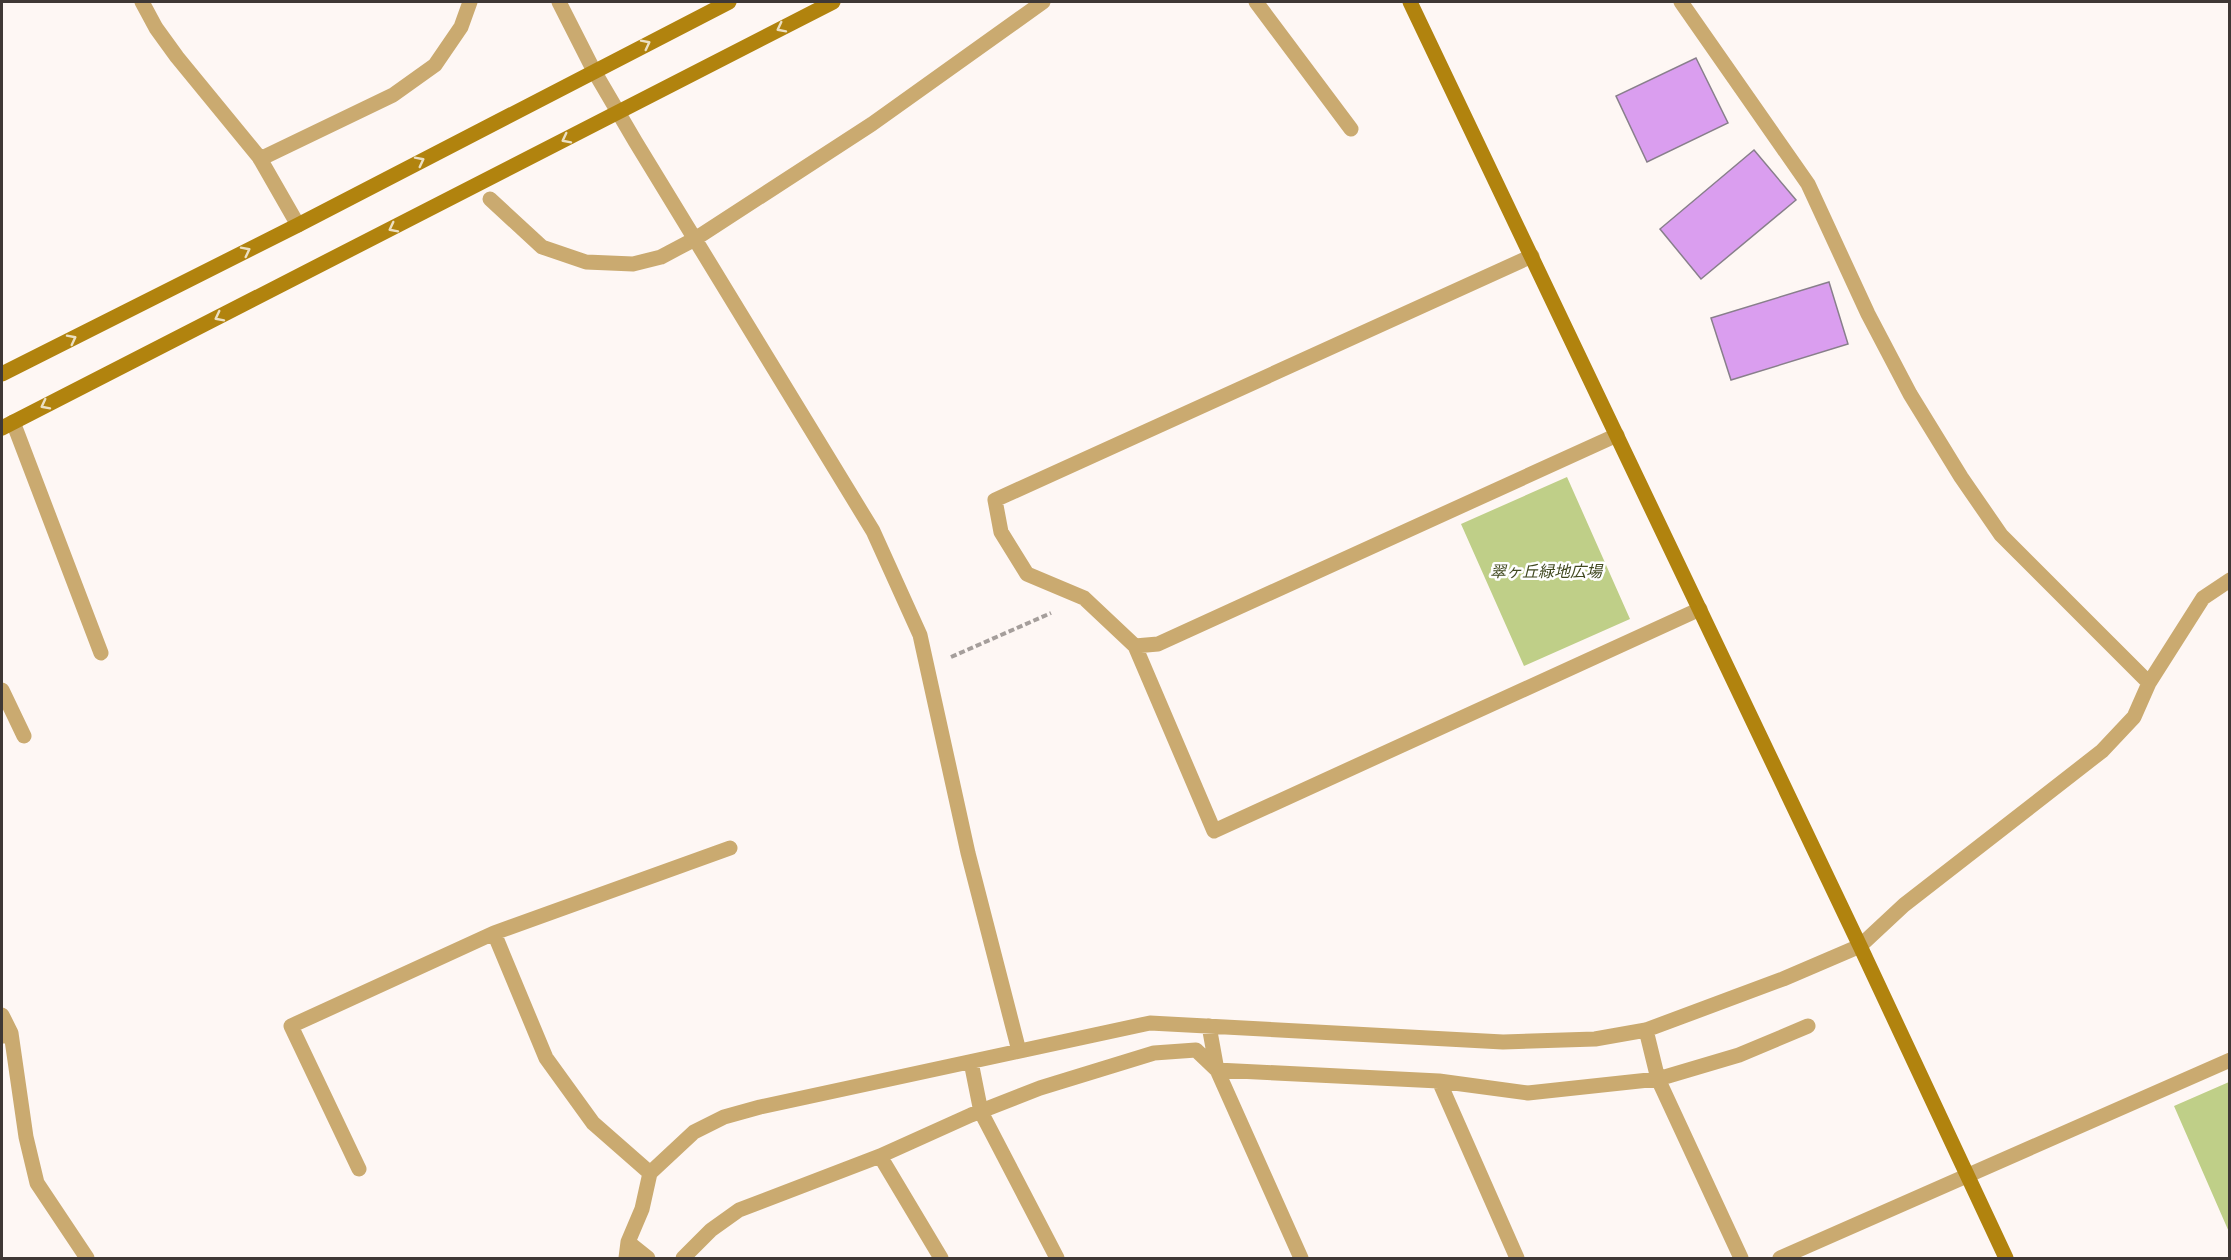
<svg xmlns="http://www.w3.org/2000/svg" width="2231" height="1260" font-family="'Crimson Pro','Noto Sans JP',serif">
	<rect width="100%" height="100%" fill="#fef7f4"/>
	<path fill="#bfcf88" d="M1567,477L1630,619L1524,666L1461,524Z
		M2229,1082V1232L2174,1106Z"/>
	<path fill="#da9eef" stroke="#887f8b" stroke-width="1.5" d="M1696,58L1728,123L1647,162L1616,96Z
		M1754,150L1796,200L1701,279L1660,229Z
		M1829,282L1848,344L1731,380L1711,318Z"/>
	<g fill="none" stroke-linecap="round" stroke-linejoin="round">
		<path stroke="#a59e9b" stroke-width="4" stroke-dasharray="6 3" stroke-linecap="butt" d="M951,657L1051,613"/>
		<path stroke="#caaa70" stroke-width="15" d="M490,199L542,247L586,262L633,264L661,257L695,239"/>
		<path stroke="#caaa70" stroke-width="15" d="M142,2L156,28L177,57L259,157L298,225
			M559,2L594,71L635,141L873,531L920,635L968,853L1019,1051
			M1256,2L1351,129
			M1681,2L1808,184L1868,314L1910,394L1961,477L2001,535L2149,683
			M260,159L393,95L435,65L461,27L470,2
			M695,239L872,124L1043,2
			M1532,256L995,500L1001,532L1027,574L1084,598L1135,646L1214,831L1700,609
			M13,422L101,653
			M1135,646L1158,644L1617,435
			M2,690L24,736
			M494,933L730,848
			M2,1015L11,1033L4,1036
			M1209,1026L1217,1070L1301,1258
			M1646,1030L1658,1079L1741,1258
			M11,1033L26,1137L37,1183L87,1258
			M971,1062L981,1112L1057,1258
			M1439,1081L1517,1258
			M880,1156L941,1258
			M359,1169L291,1026L494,933L546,1058L593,1123L650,1173
			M628,1242L648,1258
			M626,1258L628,1242L642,1209L650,1173L694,1132L724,1117L760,1107L1150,1023L1503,1042L1595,1039L1646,1030L1783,979L1860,946L1904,905L2102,751L2134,717L2149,683L2203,598L2230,580
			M683,1258L711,1230L739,1210L880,1156L971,1115L1040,1088L1154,1053L1196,1050L1217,1070L1439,1081L1528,1093L1658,1079L1739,1055L1808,1026
			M1780,1258L2230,1060"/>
		<path stroke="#b1830e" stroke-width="15" d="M1410,2L1860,946L2006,1258
			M2,374L298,225L729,2
			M2,428L833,2"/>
	</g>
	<defs><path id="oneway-chevron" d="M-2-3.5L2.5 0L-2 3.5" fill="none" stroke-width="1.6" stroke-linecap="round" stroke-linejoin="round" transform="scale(1.5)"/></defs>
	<g stroke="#ece0c3">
		<use href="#oneway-chevron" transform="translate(781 28) rotate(153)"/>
		<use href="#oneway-chevron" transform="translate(646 44) rotate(-27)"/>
		<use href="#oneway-chevron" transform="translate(566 139) rotate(153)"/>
		<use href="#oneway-chevron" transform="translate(420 161) rotate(-27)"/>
		<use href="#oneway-chevron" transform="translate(393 228) rotate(153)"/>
		<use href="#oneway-chevron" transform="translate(246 251) rotate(-27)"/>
		<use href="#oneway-chevron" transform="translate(219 317) rotate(153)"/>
		<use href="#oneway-chevron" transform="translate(72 339) rotate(-27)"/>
		<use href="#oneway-chevron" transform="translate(45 405) rotate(153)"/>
	</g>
	<g text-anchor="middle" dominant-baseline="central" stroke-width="5" stroke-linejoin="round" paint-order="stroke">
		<g font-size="16" font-style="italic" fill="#414920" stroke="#fff">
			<text x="1546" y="571">翠ヶ丘緑地広場</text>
		</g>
	</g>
	<rect width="2231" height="1260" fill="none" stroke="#3f3835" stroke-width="6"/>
</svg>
